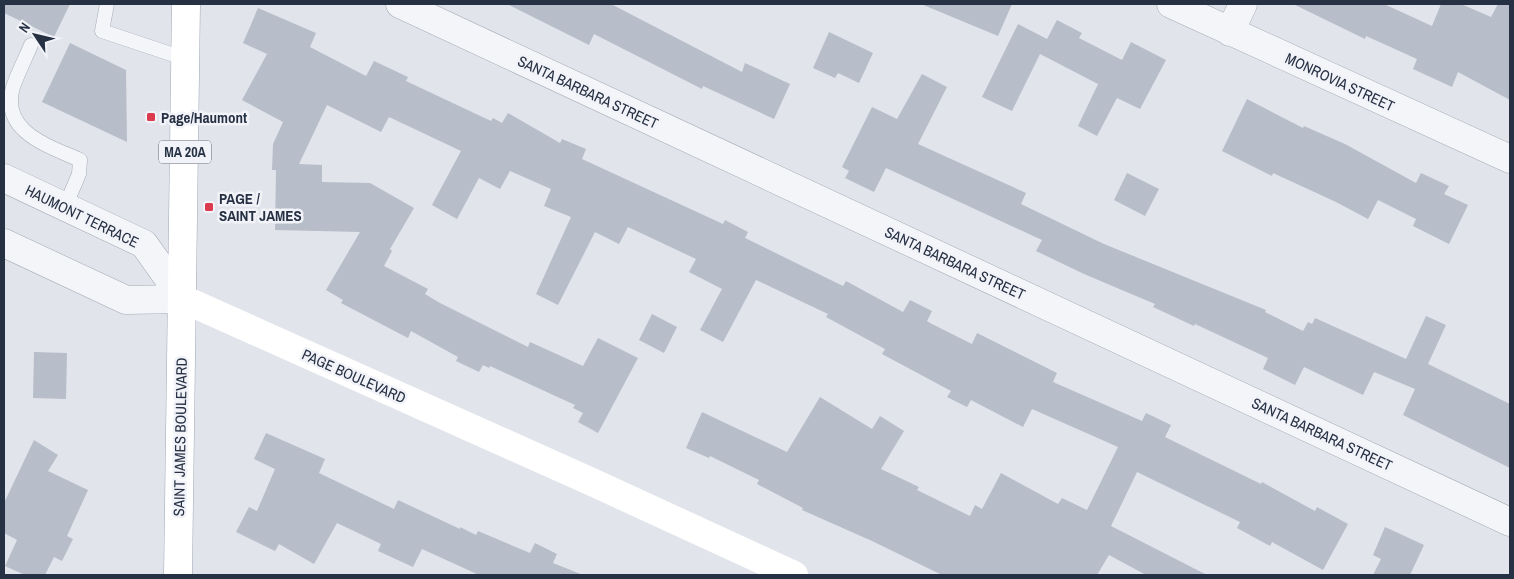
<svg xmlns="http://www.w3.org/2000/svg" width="1514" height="579" font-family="'Archivo Narrow',sans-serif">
	<rect width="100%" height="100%" fill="#e1e4eb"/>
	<path fill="#b7bdc9" d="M4,4H70L54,37L4,13Z
		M507,4H611L742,72L745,63L790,84L774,119L703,86L702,89L594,34L589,45Z
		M921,4H1012L998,36Z
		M1293,4H1384L1432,26L1441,4H1461L1491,17L1498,4H1510V100L1458,72L1452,87L1413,69L1417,59L1366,36L1365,39Z
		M258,8L316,33L310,47L366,76L374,61L408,77L406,81L491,121L493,118L502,123L508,113L560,143L562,139L586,149L582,159L723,224L725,220L748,232L745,238L843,286L846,281L903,312L910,300L932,311L927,321L932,324L972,344L977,333L1057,373L1053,382L1142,421L1146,413L1171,425L1165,437L1169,439L1261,484L1262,482L1315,511L1317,507L1348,524L1323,570L1272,542L1270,546L1237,528L1240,522L1137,472L1111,526L1207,575H1146L1109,555L1097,575H942L872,541L802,510L803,508L757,484L759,480L710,456L709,458L686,448L702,412L787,452L820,397L872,429L880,416L904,431L881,469L919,487L917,490L970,516L975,505L982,509L1001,473L1058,504L1062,498L1087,510L1118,447L1032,409L1023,427L971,400L967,407L947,397L951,391L882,354L885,349L826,317L828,314L756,280L723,342L700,330L722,289L689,272L696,259L628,227L619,244L595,232L558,305L536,294L571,217L544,206L551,189L510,171L500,189L479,178L457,219L432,205L461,151L389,117L381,132L327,105L299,164L322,165V182L370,183L414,208L390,249L392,251L384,266L428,289L425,294L440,303L528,347L530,342L583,366L598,338L638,358L598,433L578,422L583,413L573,408L575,405L490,366L489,368L483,365L479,372L456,361L458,357L411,331L408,338L341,303L343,300L326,290L360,232L275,230L276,170H272L273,144L283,122L242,100L267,54L243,43Z
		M1057,20L1082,33L1079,38L1122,60L1131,42L1166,60L1140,109L1117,98L1097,136L1078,126L1098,84L1040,54L1012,111L982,97L1018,24L1047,39Z
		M829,32L873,53L859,83L838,73L835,78L813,68Z
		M70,43L126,70L127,142L42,102Z
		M922,74L947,87L918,144L1026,193L1021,204L1104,244L1266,310L1265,312L1303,331L1308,322L1312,324L1315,318L1406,359L1426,316L1446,325L1428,364L1510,404V468L1403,415L1415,389L1374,372L1363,395L1304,367L1295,385L1263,369L1268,358L1195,324L1194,326L1153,307L1155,304L1084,274L1036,251L1042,240L886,168L874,192L845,178L849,171L842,167L872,107L897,119Z
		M1247,99L1303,128L1304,126L1345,144L1416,183L1421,173L1449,186L1444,194L1468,205L1449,244L1413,226L1416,219L1378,200L1368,219L1336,202L1273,173L1272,176L1222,151Z
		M1127,173L1159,189L1145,216L1114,200Z
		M652,314L677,327L664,353L639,340Z
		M34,352L67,353L66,399L33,398Z
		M266,433L325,459L319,473L394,509L398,500L460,529V527L476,535L478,531L530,553L535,543L557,554L553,563L583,575H479L422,549L413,567L378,551L381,544L337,523L314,564L279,544L275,551L236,532L249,507L257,511L275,469L254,459Z
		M34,440L58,455L48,471L88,490L67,536L73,539L62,561L54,557L45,575H25L5,566L17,540L4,533V503Z
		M1385,527L1424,545L1410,575H1373L1381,559L1373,555Z"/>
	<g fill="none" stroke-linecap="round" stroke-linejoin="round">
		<g stroke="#a5abb6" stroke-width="15">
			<path id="lane" d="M107,4L102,31L186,59
				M31,45C25,59 18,73 13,87C0,132 49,146 80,160L79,174L65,207"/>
		</g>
		<g stroke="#a5abb6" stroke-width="29">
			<path id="street" d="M400,4L1510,522
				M1171,4L1510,159
				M1230,32L1243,4
				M4,178L144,244L183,299
				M4,243L126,300L183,299"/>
		</g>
		<g stroke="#9fa8b8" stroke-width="29">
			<path id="primary" d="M178,575L186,4"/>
		</g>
		<use href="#lane" stroke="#f4f5f9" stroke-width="14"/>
		<use href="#street" stroke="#f4f5f9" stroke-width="28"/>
		<path stroke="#fff" stroke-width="28" d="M183,299L592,482L794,575"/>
		<use href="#primary" stroke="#fff" stroke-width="28"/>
	</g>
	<g fill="#db3b4e" stroke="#f1f3f8" stroke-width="2">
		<rect x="146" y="112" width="10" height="10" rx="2.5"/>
		<rect x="204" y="202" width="10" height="10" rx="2.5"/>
	</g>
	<g text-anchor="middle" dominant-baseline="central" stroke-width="5" stroke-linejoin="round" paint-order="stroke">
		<rect fill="#f1f3f8" stroke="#646b7a" stroke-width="1" x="159" y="140.5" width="52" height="23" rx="4"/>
		<g font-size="14" font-weight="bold" fill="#273144">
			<text x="185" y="152">MA 20A</text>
		</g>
		<g font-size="15" fill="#273144" stroke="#f1f3f8">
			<text transform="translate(1340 82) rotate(25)">MONROVIA STREET</text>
			<text transform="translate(588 92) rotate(25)">SANTA BARBARA STREET</text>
			<text transform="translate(82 216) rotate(26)">HAUMONT TERRACE</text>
			<text transform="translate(955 263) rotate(25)">SANTA BARBARA STREET</text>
			<text transform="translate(354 376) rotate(24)">PAGE BOULEVARD</text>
			<text transform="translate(1322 434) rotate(25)">SANTA BARBARA STREET</text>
			<text transform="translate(180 437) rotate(-89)">SAINT JAMES BOULEVARD</text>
		</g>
		<g font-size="15" font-weight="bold" fill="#273144" stroke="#f1f3f8" text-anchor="start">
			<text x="161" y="117">Page/Haumont</text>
			<text x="219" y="198">PAGE /<tspan x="219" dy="17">SAINT JAMES</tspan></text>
		</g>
	</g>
	<rect width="1514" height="579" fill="none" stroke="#273144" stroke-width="10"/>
	<g transform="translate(35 35) rotate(305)" stroke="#f1f3f8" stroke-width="4" paint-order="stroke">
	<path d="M0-4L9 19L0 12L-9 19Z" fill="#273144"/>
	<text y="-8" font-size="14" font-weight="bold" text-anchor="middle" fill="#273144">N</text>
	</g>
</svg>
